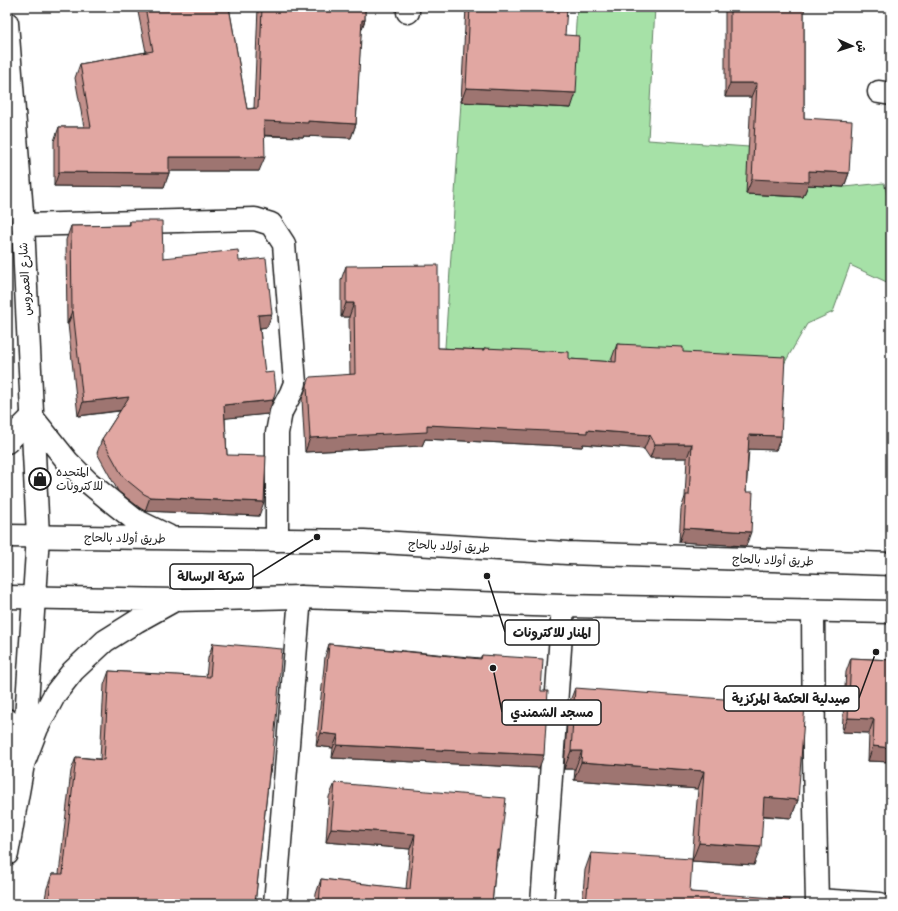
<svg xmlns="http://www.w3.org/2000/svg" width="898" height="911" font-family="Sriracha,'Playpen Sans Arabic',sans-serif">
	<rect width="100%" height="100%" fill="#fff"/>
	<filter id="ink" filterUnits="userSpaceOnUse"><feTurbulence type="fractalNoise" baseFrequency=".025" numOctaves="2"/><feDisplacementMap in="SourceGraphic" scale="8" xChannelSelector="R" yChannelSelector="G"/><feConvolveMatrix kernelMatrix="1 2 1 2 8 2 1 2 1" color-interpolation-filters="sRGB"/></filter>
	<g filter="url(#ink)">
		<path fill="#a6e1a7" stroke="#617e62" d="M577,7H655L648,140L749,147L747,194L803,197L804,185L844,187L884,183L891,208V284L850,265L833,312L807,324L780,371L612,358L585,374L450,363L445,347L461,102L571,108Z"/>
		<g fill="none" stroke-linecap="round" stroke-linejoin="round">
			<g stroke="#1c1c1c" stroke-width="25">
				<path id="minor" d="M408,12V7
					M879,92L891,94
					M23,225L255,219L271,224L284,244L295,383L291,393L281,412L277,433V540
					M813,611L814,758L817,904
					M817,900L880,904
					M275,904L300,597
					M542,904L563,606"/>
			</g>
			<g stroke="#1c1c1c" stroke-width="25">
				<path id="tertiary" d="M7,23L23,225L38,536L23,764L7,854"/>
			</g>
			<g stroke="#1c1c1c" stroke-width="25">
				<path id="secondary" d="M7,442L32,417L68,462L88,482L111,501L135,520L168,536
					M7,536L364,541L567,553L891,564
					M7,597L174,600L300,597L563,606L891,612
					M7,720L23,764
					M23,764L37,728L55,694L73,671L105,641L137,621L173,601"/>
			</g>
			<use href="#minor" stroke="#fff" stroke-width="22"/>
			<use href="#tertiary" stroke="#fff" stroke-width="22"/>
			<use href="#secondary" stroke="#fff" stroke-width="22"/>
		</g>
		<path fill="#c2908b" stroke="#1c1c1c" d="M137,7H229L247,109L254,108L258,7H365V20L361,30L356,124L351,138L303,136V137L264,136L259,171H169V173L164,187L54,186V141L59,127H84L75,78L80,64L146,52Z
			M466,7H549L565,35L571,108L461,102Z
			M725,7H804V118L849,173L844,187L808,185L803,197L746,194L751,97H725Z
			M130,221L163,258L239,261L267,327L260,328L268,414L225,418L227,455L259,516L145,511L140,508L118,491L97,453L102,439L120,411L78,416L68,324H67L66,240L71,226L129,225Z
			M346,266L438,348L483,350L484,348L569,359L612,362V358L617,344L683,352L781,436L776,450L749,449L746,492V546L679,542L681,509L685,497L687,458H650L644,449L583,444L582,447L425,439L422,446L305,452L302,399L307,385L350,375L349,317H341V280Z
			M213,643L272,766L269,775L255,904H44L47,888L52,874H59L71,771L76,757L100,759L104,685L109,671L206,677L208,658Z
			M329,644L480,658L482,655L541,691L539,768L332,758L333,748L316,746L325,657Z
			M851,658L891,660V762L868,761L869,733L842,732L846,672Z
			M575,688L798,800L791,818L763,816L754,865L692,861L698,789L574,780L575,769H564L568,706Z
			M335,783L496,863L492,904H315L316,894L321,879L406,889L410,849L326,842L329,797Z
			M591,853L690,892L789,904H582L585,870Z"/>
		<path fill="#9e7571" stroke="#1c1c1c" d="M362,20H365L360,35Z
			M730,83H757L751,97H725Z
			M466,88L576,93L571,108L461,102Z
			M264,121H308L356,124L351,138L303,136V137L259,135Z
			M169,157H265L259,171H164Z
			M809,171L849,173L844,187L808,185L803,197L746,194L752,179Z
			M59,172L169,173L164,187L54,186Z
			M346,303H354L349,317H341Z
			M72,311H73L68,324H67Z
			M272,314L267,327L253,329L258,315Z
			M129,397L124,410L78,416L83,402Z
			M273,400L268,414L219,419L224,405Z
			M427,425L587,430L650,435L644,449L583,444L582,447L425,439L422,446L305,452L310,438Z
			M749,435L781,436L776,450L744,449Z
			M655,444H692L687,458H650Z
			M150,497L264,502L259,516L145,511Z
			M684,528L751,532L746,546L679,542Z
			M848,718L874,719L869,733L842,732Z
			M321,733L338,735L333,748L316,746Z
			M337,745L544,755L539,768L332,758Z
			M873,746L891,748V762L868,761Z
			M571,751H582L575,769H564Z
			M581,762L704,771L698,789L574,780Z
			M270,765L272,766L267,780Z
			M764,797L798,800L791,818L758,815Z
			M331,828L415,834L410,849L326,842Z
			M699,843L761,847L754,865L692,861Z
			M497,850H500L495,865Z"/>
		<path fill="#e1a7a2" stroke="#1c1c1c" d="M145,7H229L247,109L258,108L262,7H365V20H362L356,124L308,121V123L264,121L265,157H169V173L59,172V127H91L80,64L153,51Z
			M470,7H549L567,8L565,35L579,36L576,93L466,88Z
			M730,7H804V118L852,121L849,173L809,171V182L752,179L757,83H730Z
			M130,221H162L163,258L238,250L239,261L266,258L272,314L258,315L265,373L274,372L276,390L273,400L224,405L227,455L266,456L264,502L150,497L144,494L123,477L102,439L129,397L83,402L73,311H72L71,226L130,225Z
			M438,265V348L484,350V348L569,352V359L616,362L617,344L683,347V352L785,357L781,436L749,435L746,492H753L751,532L684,528L686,495H689L692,444H655L650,435L587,430V433L427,425V432L310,438L307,385L310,377L355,374L354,303H346V266Z
			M213,643L282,649L272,766L270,765L255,904H48L52,874H63L76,757L104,760L109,671L210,677Z
			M329,644L481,659L482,655L543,659L541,691H548L544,755L337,745L338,735L321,733Z
			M851,658L891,660V748L873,746L874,719L848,718Z
			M575,688L805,705L798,800L764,797L761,847L699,843L704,771L581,762L582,751H571Z
			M335,783L506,798L500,850H497L492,904H319L321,879L410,889L415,834L331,828Z
			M591,853L692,859L690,892L790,899L789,904H586Z"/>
	</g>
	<defs>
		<g id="shop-ring" transform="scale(1.15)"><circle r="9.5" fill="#fff" stroke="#1c1c1c" stroke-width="1.5"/><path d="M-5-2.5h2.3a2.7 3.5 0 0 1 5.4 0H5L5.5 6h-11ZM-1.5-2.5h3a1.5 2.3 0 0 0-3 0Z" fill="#1c1c1c"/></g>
	</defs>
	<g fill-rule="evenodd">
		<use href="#shop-ring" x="40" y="479"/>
	</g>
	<g text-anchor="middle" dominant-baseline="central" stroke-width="4" stroke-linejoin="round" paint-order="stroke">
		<g font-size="12" fill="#1c1c1c" stroke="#fff">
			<text transform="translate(25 279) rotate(-93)">شارع العمروس</text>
			<text transform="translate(125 538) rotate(1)">طريق أولاد بالحاج</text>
			<text transform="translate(449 546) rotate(3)">طريق أولاد بالحاج</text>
			<text transform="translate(773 560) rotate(2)">طريق أولاد بالحاج</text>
		</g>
		<g font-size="12" fill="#1c1c1c" stroke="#fff" text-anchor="start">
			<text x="56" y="472">المتحده<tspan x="56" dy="14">للاكترونات</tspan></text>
		</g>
	</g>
	<path fill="none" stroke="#1c1c1c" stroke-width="1.5" d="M317 537L253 577M487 576L505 632M876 652L859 698M493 668L502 712"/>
	<g fill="#1c1c1c" stroke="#fff" stroke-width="1.5">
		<circle cx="317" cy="537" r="4"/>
		<circle cx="487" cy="576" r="4"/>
		<circle cx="876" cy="652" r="4"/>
		<circle cx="493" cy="668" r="4"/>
	</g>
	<g fill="#fff" stroke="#1c1c1c" stroke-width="1.5">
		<rect x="170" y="564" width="83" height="25" rx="4"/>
		<rect x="505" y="620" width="94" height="25" rx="4"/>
		<rect x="724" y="686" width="135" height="25" rx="4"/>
		<rect x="502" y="700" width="99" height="25" rx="4"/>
	</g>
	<g font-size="13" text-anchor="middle" font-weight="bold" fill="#1c1c1c">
		<text x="211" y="581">شركة الرسالة</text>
		<text x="552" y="637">المنار للاكترونات</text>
		<text x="791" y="703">صيدلية الحكمة المركزية</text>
		<text x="552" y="717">مسجد الشمندي</text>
	</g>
	<rect width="898" height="911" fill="none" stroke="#fff" stroke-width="24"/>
	<rect x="12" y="12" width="874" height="887" fill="none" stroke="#1c1c1c" stroke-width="1.5" filter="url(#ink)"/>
	<g transform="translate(852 46) rotate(93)" stroke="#ffffff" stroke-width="3" paint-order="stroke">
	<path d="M0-3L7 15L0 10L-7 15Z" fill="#1c1c1c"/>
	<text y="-6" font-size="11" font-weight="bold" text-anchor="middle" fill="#1c1c1c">ش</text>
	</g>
</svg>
